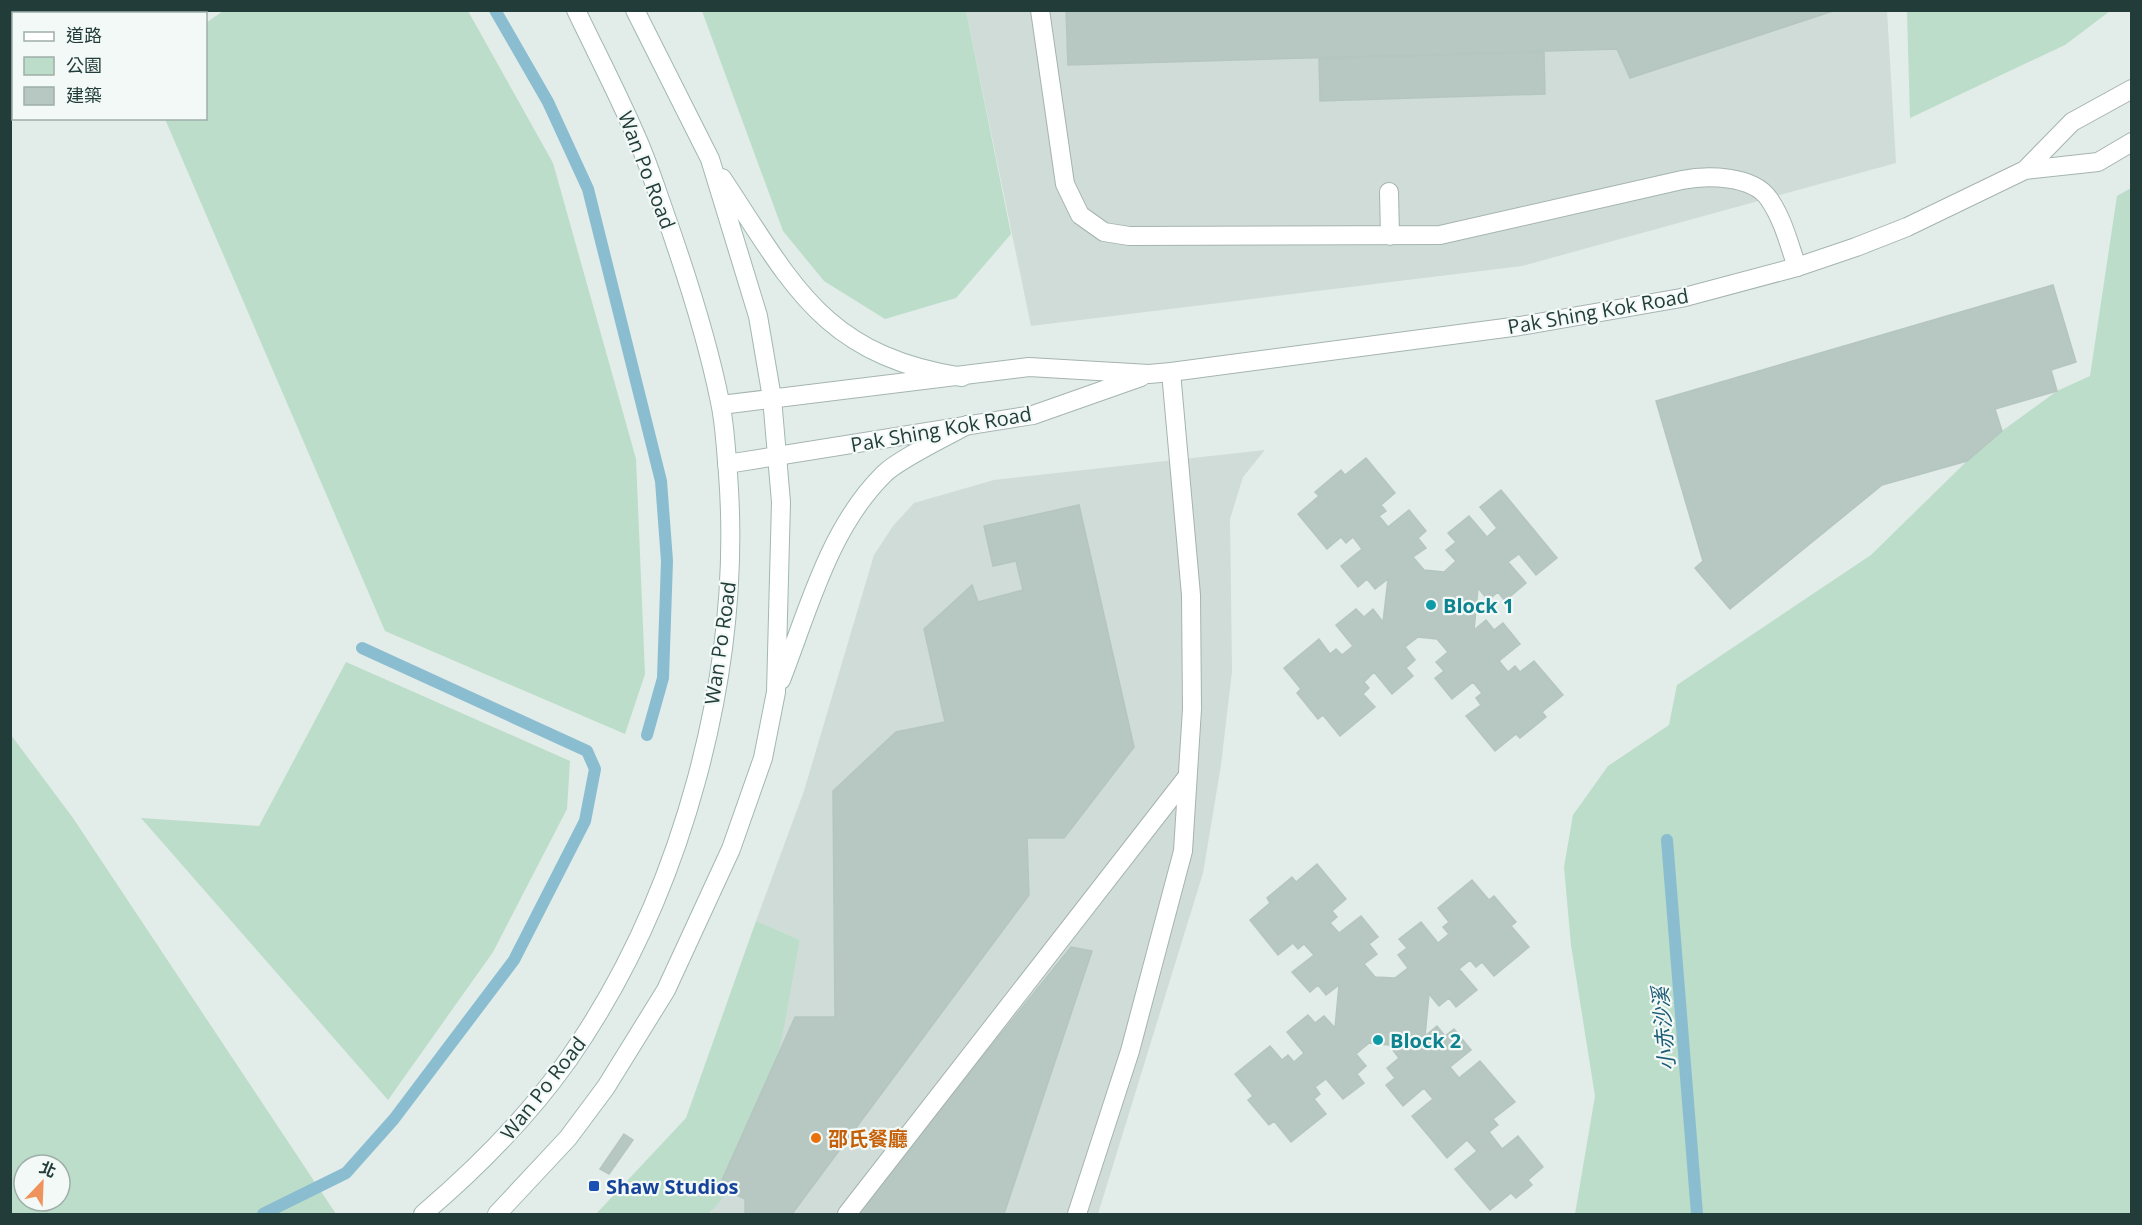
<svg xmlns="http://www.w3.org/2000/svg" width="2142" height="1225" font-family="'Open Sans','Noto Sans TC',sans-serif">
	<rect width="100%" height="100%" fill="#e2ece9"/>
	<path fill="#d0dcd8" d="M966,11H1887L1896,163L1522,266L1031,326Z
		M1265,450L1243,477L1230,519L1232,671L1221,765L1203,873L1098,1214H710L744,1165L767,1097L800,940L756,921L804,791L874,555L893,526L914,503L994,480Z"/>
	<path fill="#bbddc9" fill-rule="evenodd" d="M223,11H468L553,163L636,459L645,674L625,734L385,631L165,119L206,118V23Z
		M702,11H966L1011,234L956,298L885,319L824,281L783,231Z
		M1907,11V10L2110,11L2065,45L1910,118Z
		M2131,188V1214H1575L1595,1096L1571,945L1564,867L1573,815L1608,766L1669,725L1677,685L1871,555L1967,461L2002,431L2057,391L2090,376L2117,196Z
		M346,662L570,761L567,809L493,952L388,1100L141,818L259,826Z
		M11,735L73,818L336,1214H11ZM24,1165H60V1201H24Z
		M756,921L800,940C783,1023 770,1152 709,1214H596L686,1118Z"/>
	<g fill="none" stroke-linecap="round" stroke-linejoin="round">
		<path stroke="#8bbdd0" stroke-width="12" d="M495,10L548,102L588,189L661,481L667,561L663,678L647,735
			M181,14L185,10
			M1667,840L1697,1214
			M263,1214L346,1173L394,1119L514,960L585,821L595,769L587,751L362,648"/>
	</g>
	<path fill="#b7c7c2" stroke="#b5c6c1" stroke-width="1.5" d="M1066,10H1836L1630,78L1617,49L1068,65Z
		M1544,52L1545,94L1320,101L1319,59Z
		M2053,285L2076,362L2051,370L2057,391L1995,409L2002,431L1967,461L1882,485L1730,609L1695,568L1703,561L1656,401Z
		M1366,458L1395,493L1381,505L1386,511L1379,516L1388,527L1409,510L1426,531L1418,538L1426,548L1413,557L1424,570L1444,572L1456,561L1446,550L1456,542L1448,533L1469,516L1487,537L1497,528L1480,507L1501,490L1557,558L1536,575L1519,554L1508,562L1526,583L1505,601L1498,592L1488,600L1478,588L1474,630L1486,620L1494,630L1503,623L1520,644L1499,661L1508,672L1515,666L1520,672L1534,661L1563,695L1542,712L1546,717L1520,738L1516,734L1495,751L1466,716L1481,705L1476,698L1482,693L1473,682L1452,699L1435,678L1444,671L1436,662L1448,652L1437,639L1418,637L1405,647L1415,660L1406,668L1413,676L1392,694L1374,672L1364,682L1369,688L1363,694L1375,707L1340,736L1323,715L1318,719L1297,693L1301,689L1284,668L1319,639L1330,654L1336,649L1342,655L1353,646L1336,625L1356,609L1364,617L1373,609L1383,622L1388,579L1375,589L1367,579L1358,587L1341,566L1362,549L1353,537L1346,543L1341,537L1327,549L1298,514L1319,496L1315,492L1341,470L1345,475Z
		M1079,505L1134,747L1064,838H1027L1029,895L792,1214H745V1199L719,1187L795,1017H835L833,791L896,732L945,722L924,629L972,585L978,602L1023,590L1016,561L993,566L984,526Z
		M1317,864L1346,899L1332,911L1337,917L1330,923L1339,933L1361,916L1378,937L1369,944L1377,954L1364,964L1375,977L1395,978L1408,968L1398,955L1407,948L1399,939L1421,922L1438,943L1449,934L1443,927L1449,922L1438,908L1472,880L1489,900L1494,896L1516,922L1511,926L1529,947L1494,976L1482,962L1476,967L1470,960L1459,969L1477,990L1456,1007L1449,998L1439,1006L1429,994L1425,1036L1437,1026L1445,1036L1454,1029L1471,1050L1450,1067L1459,1078L1480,1061L1515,1102L1493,1119L1498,1125L1489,1132L1502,1149L1518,1136L1543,1167L1528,1180L1532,1185L1516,1198L1511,1193L1490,1210L1455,1169L1477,1151L1467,1140L1447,1158L1412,1116L1433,1099L1424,1088L1403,1106L1386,1085L1395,1078L1387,1068L1399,1058L1389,1045L1369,1043L1356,1054L1366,1066L1357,1074L1364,1083L1343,1099L1326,1079L1315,1087L1320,1094L1314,1099L1326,1114L1291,1142L1274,1121L1269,1125L1248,1100L1253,1096L1235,1074L1270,1046L1282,1060L1288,1055L1294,1062L1304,1053L1287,1032L1308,1015L1315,1023L1324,1016L1335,1028L1339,985L1326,995L1318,985L1310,992L1292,972L1314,955L1304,944L1298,949L1293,943L1278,955L1250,920L1270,903L1267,898L1292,877L1296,882Z
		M1071,947L1092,951L1004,1214H856Z
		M624,1134L633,1140L609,1174L600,1169Z"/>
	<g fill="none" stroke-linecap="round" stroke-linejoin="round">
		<g stroke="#a5b4b1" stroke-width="20">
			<path id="service" d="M1040,10L1065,184L1080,215L1104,232L1129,236L1440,235L1682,180C1706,175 1753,175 1769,199C1783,219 1789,244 1797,267
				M1389,192L1390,236
				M847,1214L1187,777
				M1077,1214L1130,1051L1183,851L1192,709L1191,595L1171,372"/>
		</g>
		<g stroke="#a5b4b1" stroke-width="20">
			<path id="minor" d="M2025,170L2072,122L2132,89
				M721,405L1029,367L1149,374L1171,372L1520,326L1681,298L1797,267L1856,247L1907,227L2025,170L2098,162L2132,142
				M727,464L1033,415L1141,377"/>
		</g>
		<g stroke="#a1b8b2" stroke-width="20">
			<path id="secondary" d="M722,178C793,285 823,355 962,377
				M781,680C808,611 829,528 884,474C899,459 946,437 967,425
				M423,1214C477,1168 527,1118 568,1060C682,897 743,672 728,474C726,451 725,425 720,402C707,337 686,273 664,211C655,186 647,160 636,136C618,94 596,52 576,10
				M497,1214L568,1138L606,1087L666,990L731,849L763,758L776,692L781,502L772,398L758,316L710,159L635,10"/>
		</g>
		<use href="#service" stroke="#fff" stroke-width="18"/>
		<use href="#minor" stroke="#fff" stroke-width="18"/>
		<use href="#secondary" stroke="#fff" stroke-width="18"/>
	</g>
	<g fill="#0f9aa8" stroke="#f3f9f6" stroke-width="2">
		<circle cx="1431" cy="605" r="6"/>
		<circle cx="1378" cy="1040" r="6"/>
	</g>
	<circle fill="#e8710a" stroke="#f3f9f6" stroke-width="2" cx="816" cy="1138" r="6"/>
	<rect fill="#1a4fb4" stroke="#f3f9f6" stroke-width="2" x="588" y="1180" width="12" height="12" rx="3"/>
	<g text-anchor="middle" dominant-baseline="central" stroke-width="4.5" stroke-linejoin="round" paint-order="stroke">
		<g font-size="20" fill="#223d39" stroke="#f3f9f6">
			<text transform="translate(647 170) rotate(69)">Wan Po Road</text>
			<text transform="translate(1598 311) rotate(-10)">Pak Shing Kok Road</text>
			<text transform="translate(941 429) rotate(-10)">Pak Shing Kok Road</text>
			<text transform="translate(720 643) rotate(-82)">Wan Po Road</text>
			<text transform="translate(543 1088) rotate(-52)">Wan Po Road</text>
		</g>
		<g font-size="20" font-weight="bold" fill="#0d838f" stroke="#f3f9f6" text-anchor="start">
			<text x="1443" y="605">Block 1</text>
			<text x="1390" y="1040">Block 2</text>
		</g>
		<g font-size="20" font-weight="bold" fill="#c56008" stroke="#f3f9f6" text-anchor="start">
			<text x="828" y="1138">邵氏餐廳</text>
		</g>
		<g font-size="20" font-weight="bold" fill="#164399" stroke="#f3f9f6" text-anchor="start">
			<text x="606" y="1186">Shaw Studios</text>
		</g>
		<g font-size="21" font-style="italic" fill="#1d5d78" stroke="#f3f9f6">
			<text transform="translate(1663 1029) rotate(-95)">小赤沙溪</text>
		</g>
	</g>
	<rect width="2142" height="1225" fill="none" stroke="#223d39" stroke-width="24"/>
	<rect x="12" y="12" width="195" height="108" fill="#f3f9f6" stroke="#9faeaa" stroke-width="1.5"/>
	<rect x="24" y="32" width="30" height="9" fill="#ffffff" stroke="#9faeaa" stroke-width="1.5"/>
	<text x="66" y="42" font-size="18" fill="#223d39">道路</text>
	<rect x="24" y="57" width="30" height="18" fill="#bbddc9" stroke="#9faeaa" stroke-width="1.5"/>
	<text x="66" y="72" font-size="18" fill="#223d39">公園</text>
	<rect x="24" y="87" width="30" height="18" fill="#b7c7c2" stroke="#9faeaa" stroke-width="1.5"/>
	<text x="66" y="102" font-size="18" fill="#223d39">建築</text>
	<g transform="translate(42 1183) rotate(23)"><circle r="28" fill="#f3f9f6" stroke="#9faeaa" stroke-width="1.5"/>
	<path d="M0-4.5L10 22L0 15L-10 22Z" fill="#ef935d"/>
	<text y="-9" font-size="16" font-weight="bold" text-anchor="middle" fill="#223d39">北</text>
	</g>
</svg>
